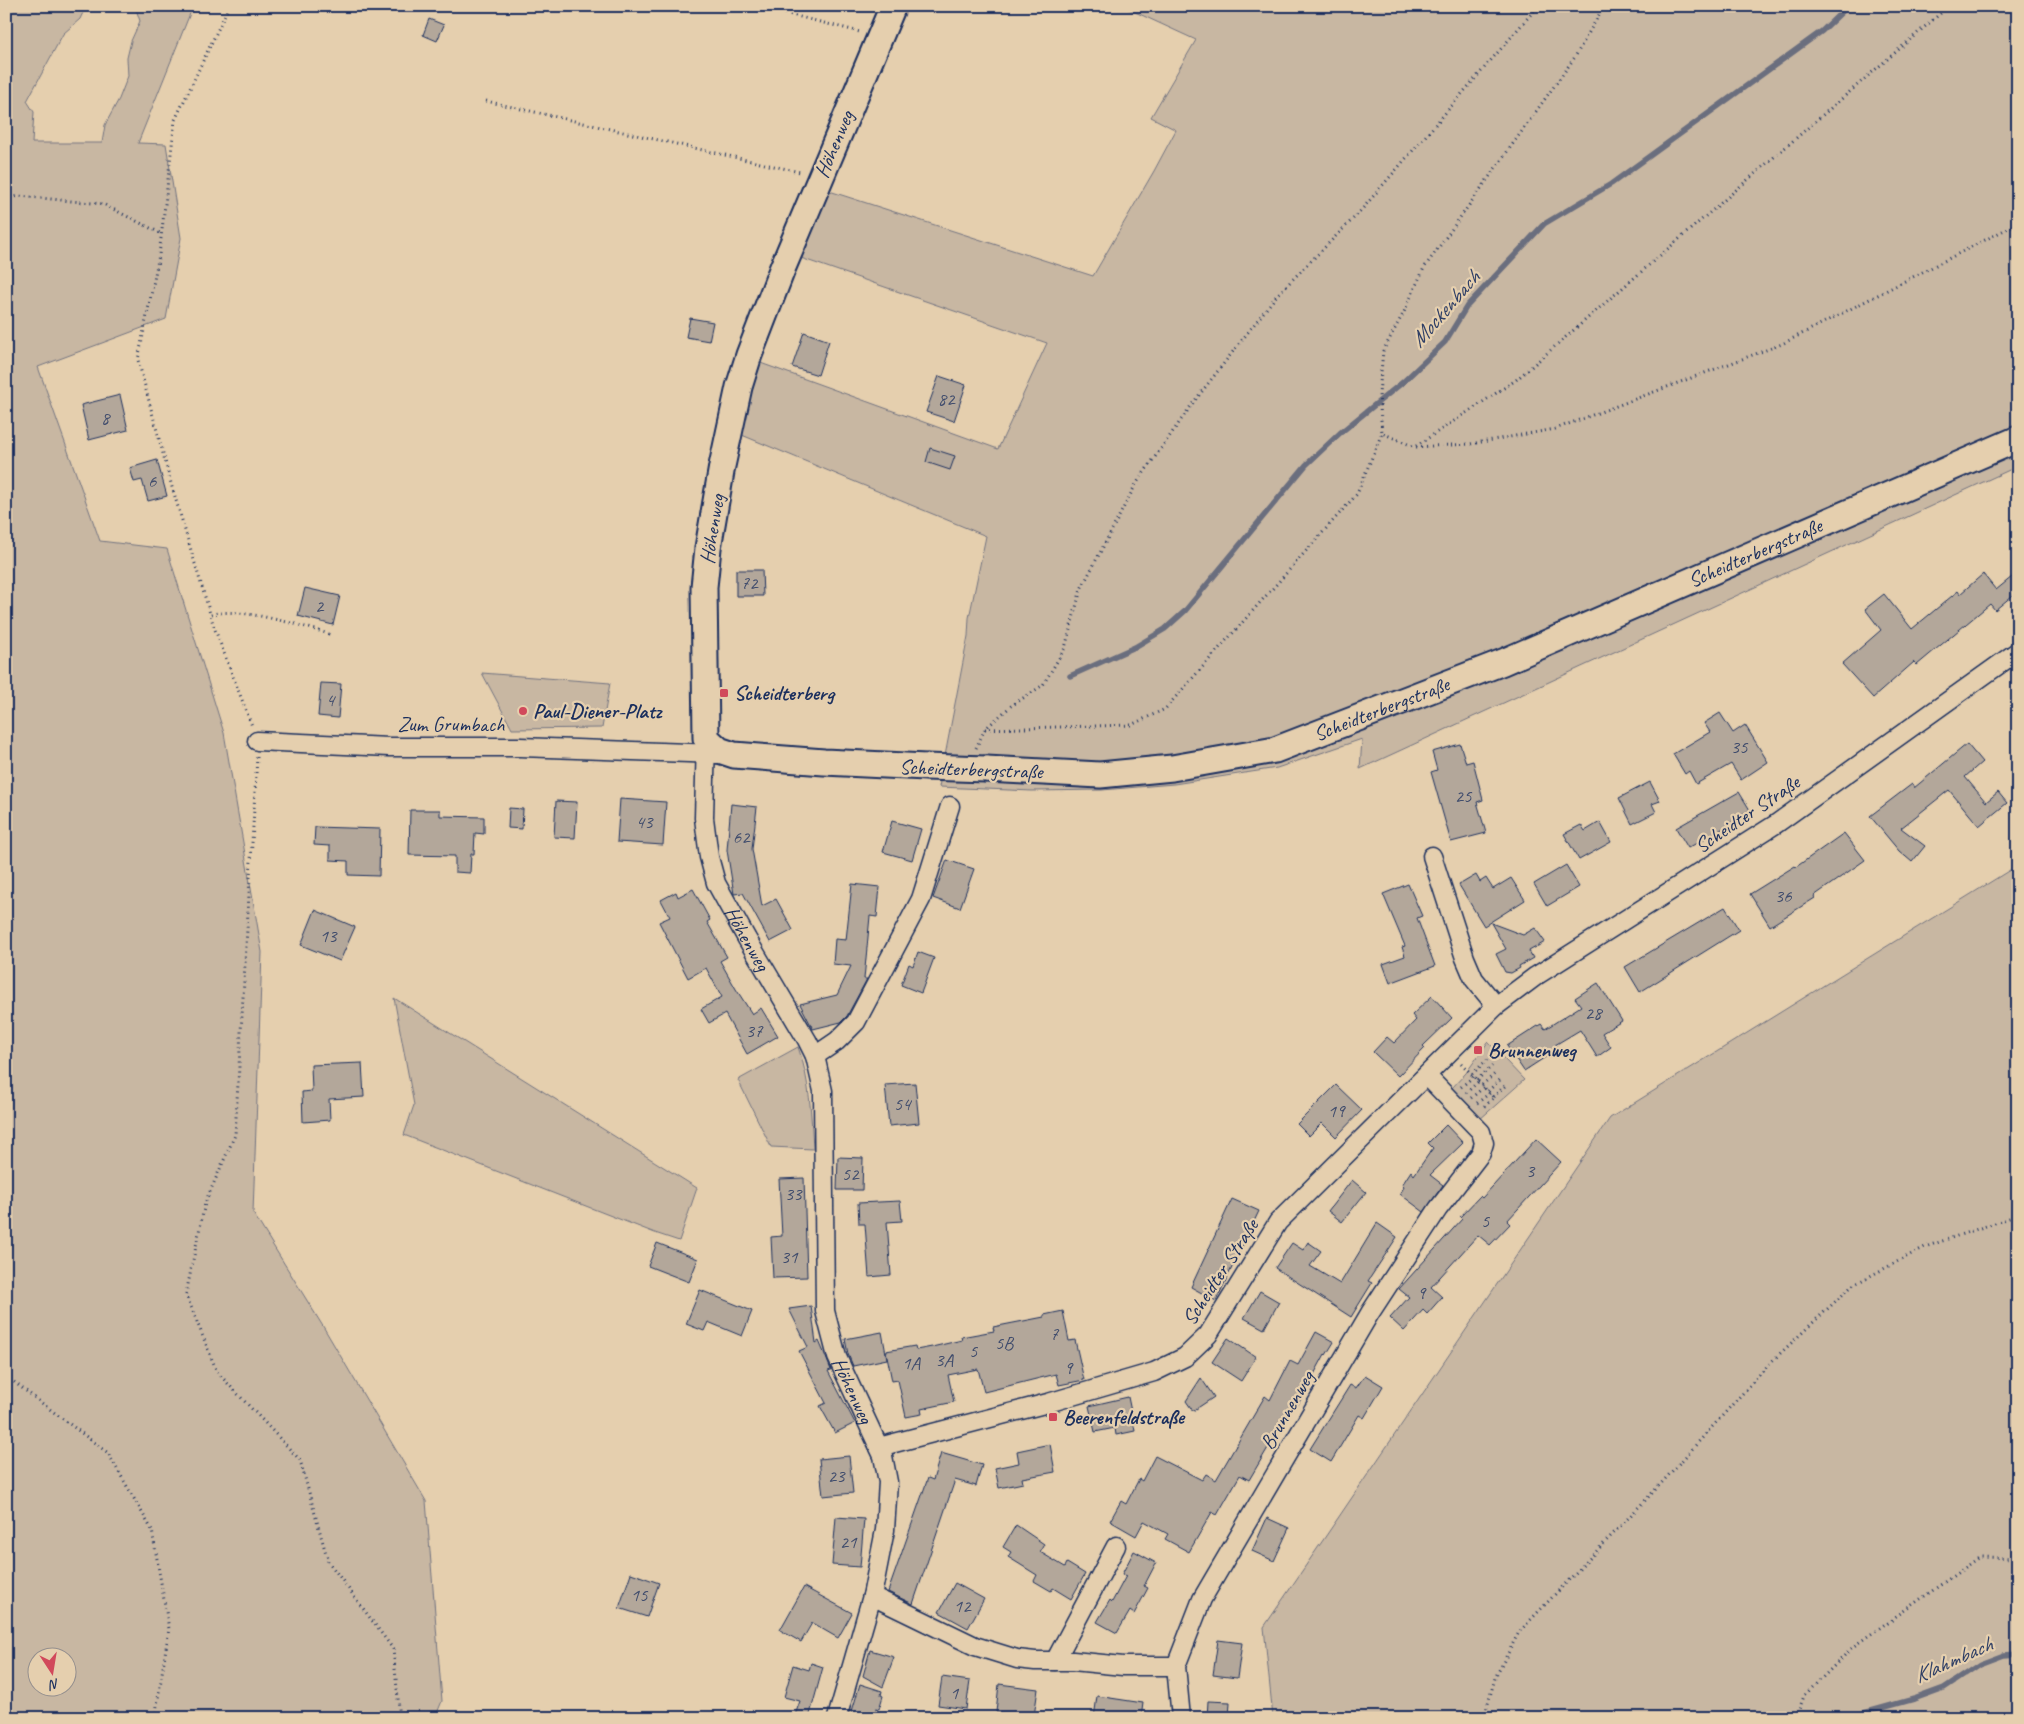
<svg xmlns="http://www.w3.org/2000/svg" width="2024" height="1724" font-family="Caveat,sans-serif">
	<rect width="100%" height="100%" fill="#e5cfae"/>
	<filter id="ink" filterUnits="userSpaceOnUse"><feTurbulence type="fractalNoise" baseFrequency=".02" numOctaves="2"/><feDisplacementMap in="SourceGraphic" scale="10" xChannelSelector="R" yChannelSelector="G"/><feConvolveMatrix kernelMatrix="1 2 1 2 8 2 1 2 1" color-interpolation-filters="sRGB"/></filter>
	<g filter="url(#ink)">
		<path fill="#c8b7a2" stroke="#727380" fill-rule="evenodd" d="M6,6H86L80,19L63,34L27,101L34,112L32,143H102L105,125L119,99L128,76L127,58L131,41L140,21L135,6H193L138,143L166,144L181,238L166,319L38,367L100,541L167,549L224,733L262,952L253,1213L324,1328L426,1501L442,1701L435,1718H6ZM38,1656H68V1686H38Z
			M1122,6H2018V466L1360,769L1362,739L1277,768L1174,784L1102,790L1032,791L939,787L968,636L969,618L986,536L737,433L755,361L998,449L1047,343L795,256L823,189L1093,276L1154,171L1176,130L1151,117L1196,40Z
			M482,673L610,683L602,728L512,729Z
			M2018,865V1718H1273L1264,1627L1610,1118Z
			M394,998L697,1188L679,1241L655,1233L404,1135L414,1105Z
			M1488,1042L1524,1080L1479,1120L1451,1089L1466,1073Z
			M798,1047C810,1080 811,1114 813,1149L771,1147L738,1080Z"/>
		<g fill="none" stroke-linecap="round" stroke-linejoin="round">
			<path stroke="#6b6e7e" stroke-width="5.5" d="M1070,676L1135,647L1165,629L1185,611L1306,465L1340,433L1403,382L1445,342L1467,306L1544,224L1611,184L1822,31L1848,6
				M1846,1718L1914,1699L1944,1688L1980,1664L2004,1655L2018,1654"/>
		</g>
		<path fill="#b3a79a" stroke="#1b2f5e" d="M429,19L444,25L437,41L423,35Z
			M690,318L713,322L709,341L686,337Z
			M804,332L829,341L818,375L792,367Z
			M939,376L966,385L954,421L926,412Z
			M120,395L128,430L89,440L81,405Z
			M930,448L955,456L950,470L926,462Z
			M157,460L167,496L148,501L142,480L134,482L130,468Z
			M736,570H762L763,596H736Z
			M2018,572V591L1995,610L1990,604L1917,665L1914,662L1873,698L1842,664L1881,630L1865,609L1884,594L1912,629L1958,591L1960,594L1983,574L1996,590Z
			M305,588L340,596L333,625L298,616Z
			M321,683L341,684L338,718L318,716Z
			M1720,713L1733,733L1745,725L1768,762L1741,780L1731,764L1696,784L1689,771L1685,774L1673,754L1710,732L1704,723Z
			M1460,744L1466,763L1473,761L1483,800L1477,802L1486,833L1451,842L1431,772L1437,770L1432,752Z
			M1967,744L1982,762L1965,777L1986,802L1998,792L2007,803L1979,826L1949,790L1901,828L1925,846L1912,862L1899,851L1870,816L1912,784L1914,788Z
			M1650,782L1660,801L1652,804L1656,812L1632,824L1619,798Z
			M1739,792L1750,810L1722,829L1688,848L1676,828Z
			M620,799L666,802L663,845L617,842Z
			M556,801L577,802L575,838L554,837Z
			M731,804L757,807L752,849L762,906L776,899L793,930L770,942L743,893L734,894L727,850Z
			M509,808L523,809L522,829L508,828Z
			M410,810H440V816L484,817V834L475,833L474,854H471L470,873L455,872V856L409,855Z
			M892,821L921,829L912,860L883,852Z
			M1600,822L1611,842L1579,860L1564,834L1581,825L1585,831Z
			M315,827L380,829L379,876L348,875V861L330,860V846L314,845Z
			M1844,833L1865,860L1814,896L1815,898L1770,926L1750,894L1795,866L1796,867Z
			M947,860L974,869L960,908L933,898Z
			M1566,865L1579,887L1547,906L1534,884Z
			M1476,875L1480,882L1486,878L1493,889L1511,878L1525,900L1484,926L1459,885Z
			M852,884L880,887L877,917L870,916L864,979H867L847,1016L841,1022L813,1029L800,1004L837,995L851,966L833,964L835,939L846,940Z
			M1408,884L1422,916L1417,918L1435,966L1390,983L1383,964L1405,956L1402,947L1405,946L1383,894Z
			M693,889L710,920L707,922L727,957L720,961L736,989L752,1014L761,1008L778,1036L747,1054L725,1014L709,1023L701,1009L722,997L706,968L688,978L659,922L670,917L661,900L676,892L678,897Z
			M1725,907L1739,930L1640,992L1625,967Z
			M315,910L355,927L340,961L301,945Z
			M1491,923L1523,935L1535,928L1545,942L1529,951L1533,958L1519,966L1520,968L1511,973L1505,972L1496,954L1506,949Z
			M918,952L934,958L921,993L901,985L909,964L913,966Z
			M1598,983L1622,1021L1602,1033L1611,1047L1597,1057L1580,1030L1555,1045L1558,1049L1524,1071L1507,1046L1541,1024L1545,1029L1581,1006L1575,998Z
			M1432,996L1452,1018L1423,1046L1425,1048L1398,1076L1373,1052L1387,1037L1394,1043L1416,1020L1412,1015Z
			M362,1063L364,1097L329,1099L330,1120L303,1122L302,1092L312,1091L311,1065Z
			M915,1083L919,1123L889,1126L885,1085Z
			M1336,1085L1362,1110L1336,1137L1322,1123L1309,1136L1297,1124Z
			M1446,1125L1463,1143L1430,1175L1443,1185L1424,1212L1400,1194L1404,1187L1402,1185L1411,1171L1414,1175L1433,1148L1428,1143Z
			M1536,1139L1561,1162L1507,1221L1510,1224L1490,1245L1478,1235L1431,1287L1442,1297L1427,1314L1423,1310L1404,1331L1390,1318L1409,1297L1399,1289L1462,1219L1460,1217L1480,1196L1482,1198Z
			M838,1157L863,1158L862,1190H837Z
			M804,1178L807,1277L773,1278L771,1237L782,1236L779,1179Z
			M1352,1180L1366,1192L1342,1222L1328,1211Z
			M1232,1199L1259,1211L1216,1301L1191,1287Z
			M900,1201L902,1221L887,1222L891,1275L869,1277L865,1224H859L858,1203Z
			M1377,1223L1397,1237L1368,1281L1372,1283L1351,1317L1275,1268L1292,1243L1303,1250L1308,1242L1321,1251L1310,1266L1340,1284Z
			M657,1243L698,1259L689,1282L648,1266Z
			M700,1290L752,1311L742,1336L708,1322L704,1331L686,1324Z
			M1260,1291L1279,1302L1264,1329L1244,1318Z
			M811,1306L816,1343L819,1341L825,1355L831,1370L828,1371L855,1423L835,1433L820,1406L826,1403L799,1351L808,1347L789,1309Z
			M1063,1311L1069,1341L1075,1340L1084,1380L1059,1385L1056,1374L984,1392L978,1369L948,1375L954,1402L921,1409L922,1414L906,1417L898,1380L892,1381L886,1351L915,1346L916,1350L932,1347L962,1340L961,1337L994,1331L993,1327L1044,1317V1315Z
			M882,1332L887,1359L853,1366L848,1354L845,1339Z
			M1316,1332L1334,1342L1326,1355L1325,1354L1298,1404L1295,1402L1249,1480L1240,1475L1217,1515L1212,1512L1189,1552L1165,1539L1168,1534L1144,1521L1136,1536L1110,1521L1121,1501L1126,1504L1139,1479L1142,1481L1155,1456L1202,1480L1206,1474L1216,1480L1265,1396L1270,1400L1290,1361L1298,1365Z
			M1228,1338L1256,1357L1241,1381L1212,1362Z
			M1365,1375L1383,1386L1364,1418L1359,1415L1331,1462L1310,1449L1350,1385L1356,1388Z
			M1201,1378L1214,1397L1193,1411L1186,1401Z
			M1128,1397L1135,1431L1116,1435L1115,1428L1095,1432L1089,1406Z
			M1050,1444L1055,1472L1022,1478L1023,1483L999,1488L995,1468L1019,1463L1017,1451Z
			M941,1453L982,1465L976,1486L955,1480L913,1604L888,1592L928,1478L933,1480Z
			M849,1456L853,1493L823,1496L819,1459Z
			M836,1517L864,1519L860,1567L832,1565Z
			M1267,1518L1289,1528L1274,1561L1252,1551Z
			M1016,1525L1044,1544L1040,1552L1065,1567L1067,1563L1085,1574L1071,1599L1053,1588L1051,1591L1034,1581L1037,1575L1008,1557L1011,1552L1003,1547Z
			M1134,1551L1156,1563L1144,1586L1148,1588L1134,1614L1130,1611L1117,1633L1097,1622L1110,1600L1112,1602L1126,1576L1122,1574Z
			M631,1573L659,1583L647,1617L619,1608Z
			M955,1583L984,1599L968,1628L939,1612Z
			M804,1587L852,1613L838,1638L812,1623L801,1642L780,1630Z
			M1218,1640L1242,1643L1237,1678L1213,1675Z
			M870,1650L894,1657L883,1687L863,1676Z
			M811,1663L823,1667L809,1718H794L800,1701L784,1697L793,1665L809,1670Z
			M942,1677L970,1681L966,1709L938,1705Z
			M860,1684L882,1691L881,1695L883,1696L879,1709L876,1708L875,1718H850Z
			M999,1684L1038,1689L1034,1716L996,1712Z
			M1097,1696L1143,1703L1141,1718H1094Z
			M1208,1701L1230,1702L1229,1718H1207Z"/>
		<g fill="none" stroke-linecap="round" stroke-linejoin="round">
			<g stroke="#1b2f5e" stroke-width="21">
				<g id="street">
					<path id="s1" d="M706,738L704,818L709,857L716,883L747,939L807,1040L815,1056L823,1091L825,1311L837,1357L883,1456L888,1482L885,1530L872,1596L837,1718"/>
					<path d="M257,741L389,747H520L717,754"/>
					<path d="M1432,856L1465,958L1474,979L1496,1006"/>
					<path d="M815,1056L837,1041L856,1022L921,899L950,806"/>
					<path d="M879,1447L1048,1403L1154,1372L1185,1357L1208,1335L1278,1222L1496,1006L1536,976L1776,824L2018,651"/>
					<path d="M872,1596L975,1646L1017,1659L1035,1661H1073L1123,1666H1176"/>
					<path d="M1055,1661L1116,1546"/>
					<path d="M1181,1718L1176,1666L1202,1599L1370,1313L1438,1209L1481,1153L1484,1143L1481,1132L1427,1076"/>
				</g>
			</g>
			<g stroke="#1b2f5e" stroke-width="29">
				<g id="secondary">
					<path d="M893,6L783,267L749,355L739,387L722,466L708,548L704,587L706,738L719,750L734,755L824,762L926,767"/>
					<path id="s2" d="M986,769L1100,775L1172,768L1275,750L1503,662L2018,439"/>
				</g>
			</g>
			<path stroke="#1b2f5e" stroke-width="3" stroke-dasharray="1 4" stroke-linecap="butt" d="M229,6L175,120L159,255L138,360L172,487L214,627L252,726
				M756,6L860,32
				M1604,6L1575,57L1424,268L1404,312L1383,351L1379,394L1382,433L1415,447L1470,444L1555,429L1782,344L2018,223
				M486,101L800,172
				M6,199L19,196L103,204L162,234
				M1416,446L1516,380L1949,6
				M211,615C234,605 307,627 332,635
				M985,729L1131,725L1165,709L1357,494L1382,433
				M976,748L985,729L1011,706L1043,685L1065,648L1081,589L1136,484L1193,403L1277,295L1357,215L1538,6
				M257,757L235,1135L205,1203L186,1294L217,1372L300,1460L328,1561L393,1649L400,1718
				M1461,1063L1494,1098L1482,1108
				M1472,1074L1487,1060
				M1477,1080L1492,1066
				M1482,1085L1497,1072
				M1461,1087L1474,1076
				M1488,1091L1502,1078
				M1466,1093L1479,1081
				M1493,1097L1507,1084
				M1471,1098L1484,1087
				M1477,1103L1490,1093
				M6,1376L108,1453L152,1530L169,1629L155,1718
				M1484,1718L1495,1678L1519,1632L1656,1489L1770,1363L1853,1285L1925,1247L2018,1215
				M1796,1718L1804,1696L1854,1646L1980,1557L2018,1558"/>
			<use href="#street" stroke="#e5cfae" stroke-width="18"/>
			<use href="#secondary" stroke="#e5cfae" stroke-width="25"/>
			<g stroke="#1b2f5e" stroke-width="29" stroke-linecap="butt">
				<path id="secondary-bridge" d="M926,767L986,769"/>
			</g>
			<use href="#secondary-bridge" stroke="#e5cfae" stroke-width="25"/>
		</g>
	</g>
	<g fill="#d1495b" stroke="#e5cfae" stroke-width="2">
		<rect x="719" y="688" width="10" height="10" rx="2.5"/>
		<circle cx="523" cy="711" r="5"/>
		<rect x="1473" y="1045" width="10" height="10" rx="2.5"/>
		<rect x="1048" y="1412" width="10" height="10" rx="2.5"/>
	</g>
	<g text-anchor="middle" dominant-baseline="central" stroke-width="4.5" stroke-linejoin="round" paint-order="stroke">
		<g font-size="19" fill="#414d6d">
			<text x="946" y="399">82</text>
			<text x="105" y="418">8</text>
			<text x="152" y="481">6</text>
			<text x="749" y="583">72</text>
			<text x="319" y="606">2</text>
			<text x="330" y="700">4</text>
			<text x="1739" y="747">35</text>
			<text x="1463" y="796">25</text>
			<text x="644" y="822">43</text>
			<text x="741" y="837">62</text>
			<text x="1783" y="896">36</text>
			<text x="328" y="936">13</text>
			<text x="1593" y="1013">28</text>
			<text x="754" y="1031">37</text>
			<text x="902" y="1104">54</text>
			<text x="1336" y="1111">19</text>
			<text x="1530" y="1171">3</text>
			<text x="850" y="1174">52</text>
			<text x="793" y="1194">33</text>
			<text x="1485" y="1221">5</text>
			<text x="789" y="1257">31</text>
			<text x="1421" y="1293">9</text>
			<text x="1054" y="1334">7</text>
			<text x="1004" y="1343">5B</text>
			<text x="973" y="1351">5</text>
			<text x="944" y="1360">3A</text>
			<text x="911" y="1363">1A</text>
			<text x="1068" y="1368">9</text>
			<text x="836" y="1476">23</text>
			<text x="848" y="1542">21</text>
			<text x="639" y="1595">15</text>
			<text x="962" y="1606">12</text>
			<text x="954" y="1693">1</text>
		</g>
		<g font-size="21" fill="#1b2f5e" stroke="#e5cfae">
			<text transform="translate(834 144) rotate(-67)">Höhenweg</text>
			<text transform="translate(712 529) rotate(-81)">Höhenweg</text>
			<text stroke="none"><textPath href="#s2" startOffset="810">Scheidterbergstraße</textPath></text>
			<text stroke="none"><textPath href="#s2" startOffset="405">Scheidterbergstraße</textPath></text>
			<text x="451" y="724">Zum Grumbach</text>
			<text transform="translate(971 769) rotate(2)">Scheidterbergstraße</text>
			<text transform="translate(1747 814) rotate(-34)">Scheidter Straße</text>
			<text stroke="none"><textPath href="#s1" startOffset="210">Höhenweg</textPath></text>
			<text transform="translate(1220 1272) rotate(-57)">Scheidter Straße</text>
			<text stroke="none"><textPath href="#s1" startOffset="686">Höhenweg</textPath></text>
			<text transform="translate(1287 1410) rotate(-60)">Brunnenweg</text>
		</g>
		<g font-size="21" font-weight="bold" fill="#1b2f5e" stroke="#e5cfae" text-anchor="start">
			<text x="734" y="693">Scheidterberg</text>
			<text x="533" y="711">Paul-Diener-Platz</text>
			<text x="1488" y="1050">Brunnenweg</text>
			<text x="1063" y="1417">Beerenfeldstraße</text>
		</g>
		<g font-size="22" font-style="italic" fill="#2f3f66" stroke="#e5cfae">
			<text transform="translate(1445 309) rotate(-49)">Mockenbach</text>
			<text transform="translate(1953 1660) rotate(-24)">Klahmbach</text>
		</g>
	</g>
	<rect width="2024" height="1724" fill="none" stroke="#e5cfae" stroke-width="25"/>
	<rect x="12" y="12" width="1999" height="1699" fill="none" stroke="#1b2f5e" stroke-width="2" filter="url(#ink)"/>
	<g transform="translate(52 1672) rotate(168)"><circle r="24" fill="#e5cfae" stroke="#948f8e"/>
	<path d="M0-4L9 19L0 12L-9 19Z" fill="#d1495b"/>
	<text y="-8" font-size="14" font-weight="bold" text-anchor="middle" fill="#1b2f5e">N</text>
	</g>
</svg>
